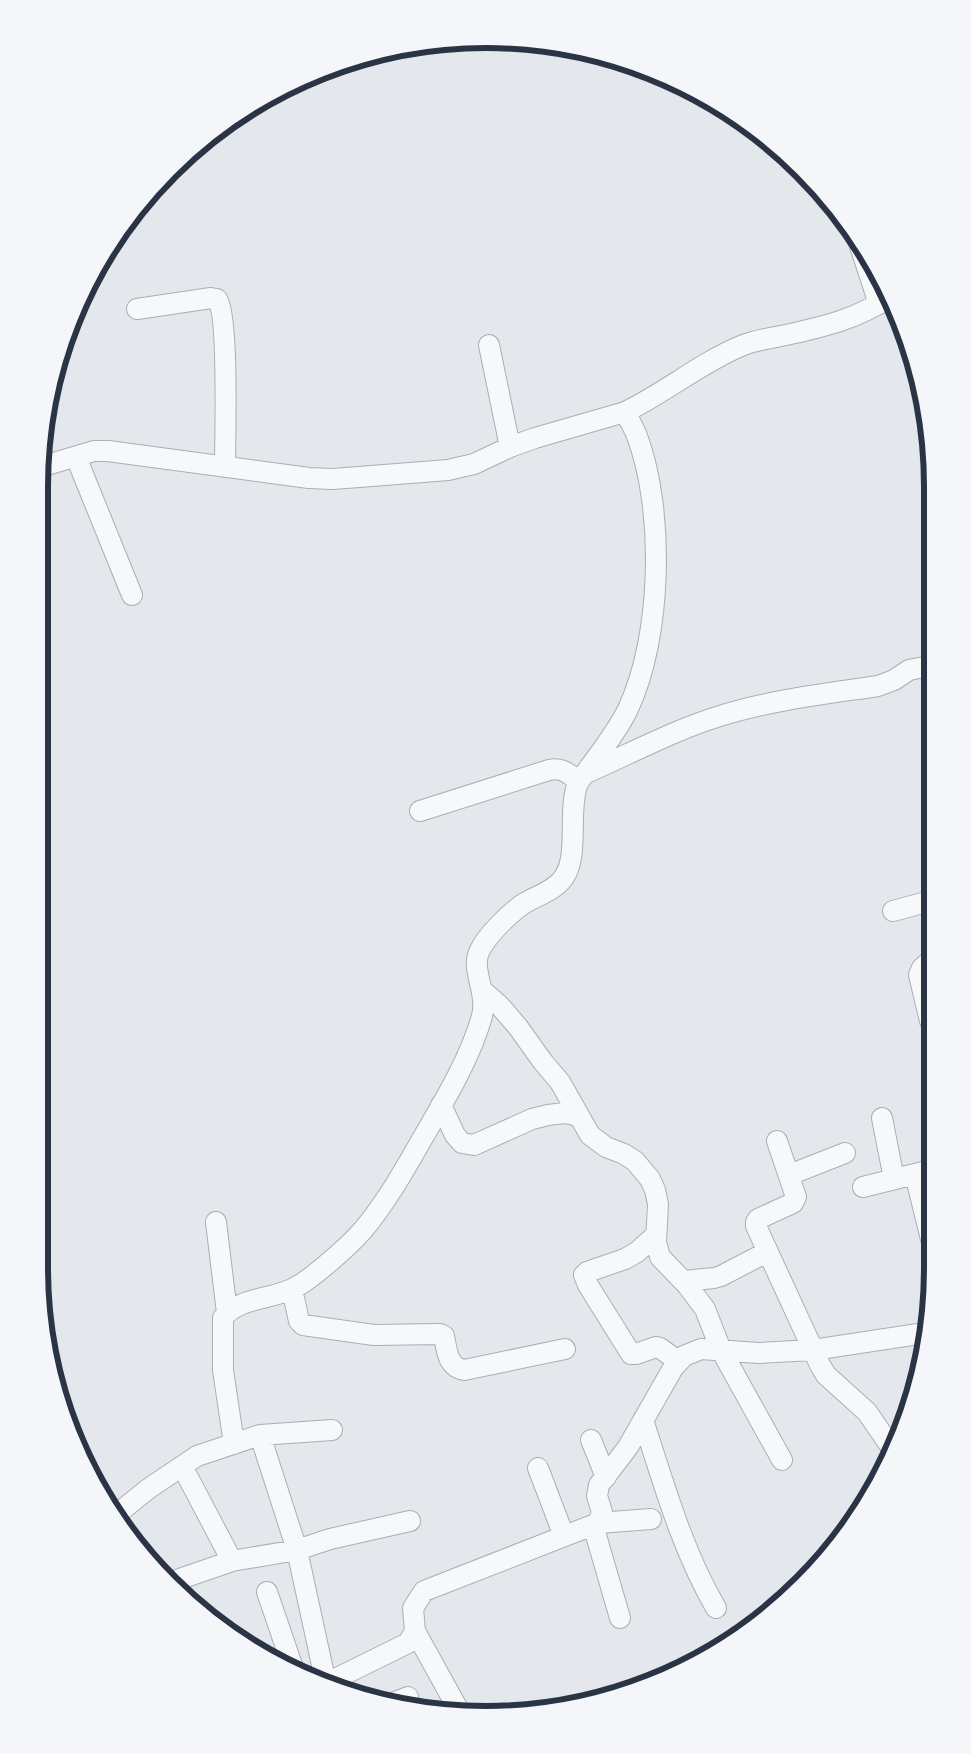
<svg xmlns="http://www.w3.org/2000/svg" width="971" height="1754" font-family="'Roboto Condensed',sans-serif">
	<rect width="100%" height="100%" fill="#e4e7ec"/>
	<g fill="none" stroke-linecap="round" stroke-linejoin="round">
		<g stroke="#a9aeb7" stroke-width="22">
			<path id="minor" d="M858,240L879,304
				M137,309L211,298L217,299C229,314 225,440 225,467
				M489,345L510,447
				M76,457L132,595
				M40,467L94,451H108L309,478L332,479L359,477L448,470L474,464L510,447L535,438L625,412C665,393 700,363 741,346C755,340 771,338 786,335C822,327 858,319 889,297
				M586,773C630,754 674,730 720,716C771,700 825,694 878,686L894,680L909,670L929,666
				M420,811L549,770C562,767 569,774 579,781
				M893,911L930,901
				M930,961L922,968L919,975L930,1021
				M483,991L499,1005L518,1027L543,1062L560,1082L590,1135L606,1147L624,1154L635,1161L650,1179L655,1190L658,1204L656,1242L660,1257L687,1285L705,1309L721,1350L782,1460
				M441,1105L455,1135L462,1143L474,1145L532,1119L548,1115L565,1113L579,1116
				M882,1118L894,1179
				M777,1141L796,1197L793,1203L758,1219L756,1222V1226L820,1365L826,1375L867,1412L891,1447
				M915,1174L931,1239
				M789,1175L845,1153
				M863,1187L931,1170
				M216,1222L227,1313
				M656,1235L637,1252L625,1259L587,1272L584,1275L588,1285L631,1354H636L656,1347L660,1348L678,1361
				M684,1281L714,1278L721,1276L767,1252
				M292,1289L299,1321L303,1325L374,1335L440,1334L444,1336C447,1350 447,1367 464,1370L565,1349
				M643,1420C664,1484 682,1550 716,1608
				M260,1435L297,1550L325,1679
				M591,1440L606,1477
				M234,1444L223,1370V1318C237,1298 272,1299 292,1289C310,1281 350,1245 363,1230C388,1200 406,1167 425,1134C446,1098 471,1056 482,1016C488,993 471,970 479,952C486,936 509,914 523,904C536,896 556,890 564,877C579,856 568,811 577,786C579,779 585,774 589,768C603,749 618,730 628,709C662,637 665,511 637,436C634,428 629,420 625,412
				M538,1468L564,1536
				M117,1514L148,1489L197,1456L260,1435L332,1430
				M598,1523L651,1519
				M593,1525L620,1618
				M232,1561L297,1550L330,1539L410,1521
				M174,1581L232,1561L182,1466
				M267,1592L292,1665
				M415,1631L458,1709
				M329,1682L408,1643L415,1631L413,1608L424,1591L598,1523L602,1512L597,1496L599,1485L628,1447L673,1368L684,1356L701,1349L759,1353L813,1350L925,1333
				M395,1702L408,1697"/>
		</g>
		<use href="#minor" stroke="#f7f8fa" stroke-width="20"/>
	</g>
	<path d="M0 0H971V1754H0ZM486 48H486A438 438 0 0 1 924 486V1268A438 438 0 0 1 486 1706H486A438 438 0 0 1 48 1268V486A438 438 0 0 1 486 48Z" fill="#f4f6f9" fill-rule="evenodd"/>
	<path fill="none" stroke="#2b3445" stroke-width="6" d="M486 48H486A438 438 0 0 1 924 486V1268A438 438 0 0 1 486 1706H486A438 438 0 0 1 48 1268V486A438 438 0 0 1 486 48Z"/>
</svg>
